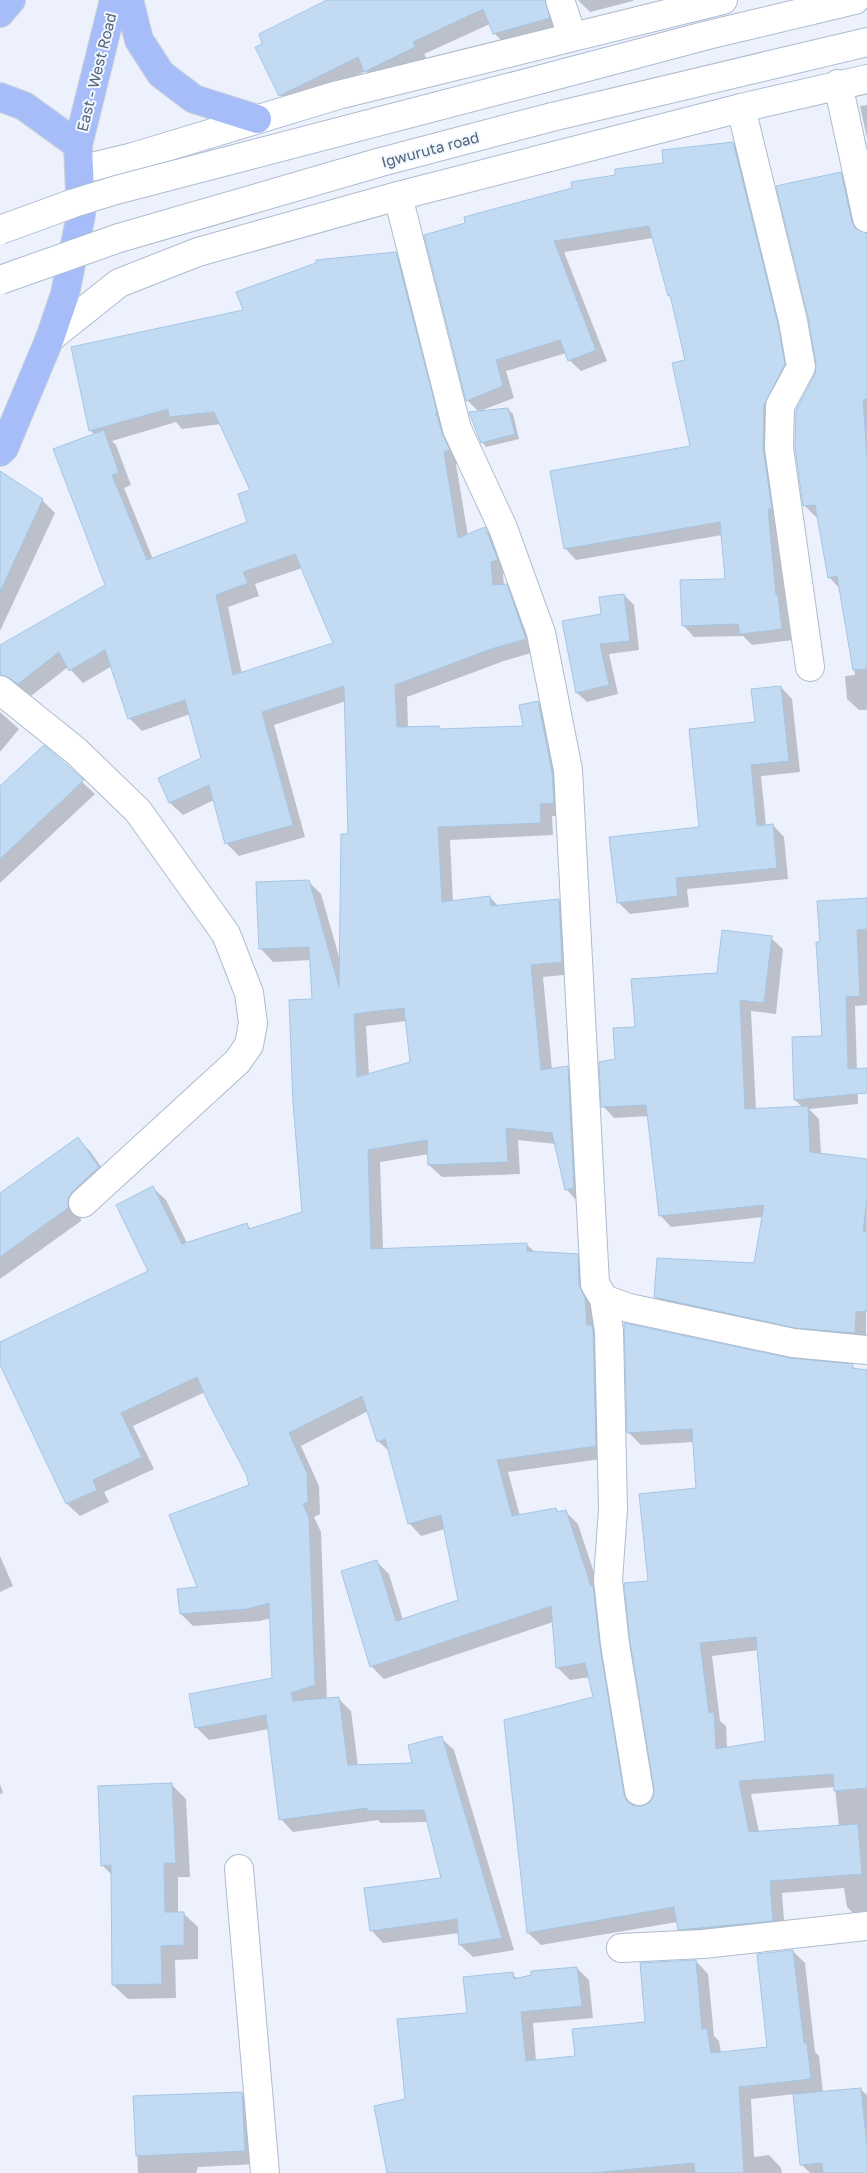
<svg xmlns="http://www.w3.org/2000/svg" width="867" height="2173" font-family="'Golos Text',sans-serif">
	<rect width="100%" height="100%" fill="#ecf1fd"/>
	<path fill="#0003" fill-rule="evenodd" d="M330,0H563L561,30L507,46L494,33L490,24L424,54L427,59L378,83L366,71L292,107L280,95Z
		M578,0H633V1L590,12Z
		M867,105V138L860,106Z
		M733,143L744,155L789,337L779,520L787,605L789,608L793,640L752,645L743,636L694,637L683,625L726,581L722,535L576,560L565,548L692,447L686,361L672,299L669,295L653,238L564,252L607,361L581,371L569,360L566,353L506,371L514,398L480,411L508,409L513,414L519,439L486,447L482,442L479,412L467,400L426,236L617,176Z
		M841,173L852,185L863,234H867V710H859L847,699L845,676L855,675L840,589L829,577L818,517H816L804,505L816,375Z
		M396,254L408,266L461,463L456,464L468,536L485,529L498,541L510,573L503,574L504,586H506L519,599L538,651L504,661L407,697L408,728H439L442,730L525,728L538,702L551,715L566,816H552L553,835L450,840L453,902L490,897L499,907L559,900L571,913L574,974L543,977L552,1070L567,1067L580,1080L578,1202L566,1189L556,1144L518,1140L520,1174L442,1177L429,1165V1154L380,1162L383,1249L527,1245L535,1252L577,1255L590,1268L597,1311L608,1458L508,1472L520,1516L556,1509L560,1513L566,1512L578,1524L602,1597L636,1807L642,1808L650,1804L655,1797L650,1582L697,1489L694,1442L641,1445L628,1432L790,1360L852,1366L857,1370L867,1371V1918L859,1919L847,1907L844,1888L782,1893L785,1933L692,1942L679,1929L677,1922L541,1945L528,1933L594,1698L590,1677L570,1680L558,1668L553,1622L384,1679L371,1666L376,1561L389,1574L403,1620L459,1601L445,1529L421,1536L409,1523L390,1452L378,1441L368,1411L301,1446L319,1486L320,1514L314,1517L321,1532L327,1700L339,1699L351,1711L358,1766L414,1765L441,1738L454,1750L514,1950L473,1957L460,1945L459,1933L383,1943L371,1930L442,1879L428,1822L381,1823L378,1820L293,1832L281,1819L269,1729L209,1740L197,1728L191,1695L274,1679L271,1618L260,1621L193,1626L181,1614L199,1588L251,1486L247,1474L205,1392L133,1426L154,1469L104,1492L109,1502L80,1516L67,1504L0,1362V1343L150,1272L153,1188L166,1200L187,1243L246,1224L252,1230L303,1213L314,1000L311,960L273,962L261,949L308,881L321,894L340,960L350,835L346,701L274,725L305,837L239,856L226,843L214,800L183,815L170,803L159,779L203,758L190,714L142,731L129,718L112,666L83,683L68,667L31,696L17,687L0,693V647L106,585L95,435L91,431L72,348L244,311ZM176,422L182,429L221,424L252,491L249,523L153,559L124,488L131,485L116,445L112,441ZM302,568L335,643L242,674L228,607L259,596L255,584ZM406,1021L411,1063L369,1075L366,1026ZM759,1650L766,1742L727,1748L726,1726L720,1721L712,1656ZM835,1787L839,1827L759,1832L751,1794Z
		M0,488L42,500L55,513L0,631Z
		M624,595L634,605L639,650L609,654L618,694L587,702L577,693L602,615Z
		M781,687L792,699L800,772L761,776L766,826L773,825L784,837L788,879L687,889L689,907L630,914L618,902L700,828L756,723Z
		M0,712L19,729L0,752Z
		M44,747L95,794L0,883V788Z
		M867,899V1005L855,1006L858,1104L809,1109L819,1119L821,1154L867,1160L866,1344L667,1309L656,1297L755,1265L763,1217L671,1227L660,1215L649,1116L614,1118L603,1106L616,1060L636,1028L771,938L783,949L776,1014L751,1011L756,1110L803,1108L795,1100L823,1037L821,944Z
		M77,1139L90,1151L111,1181L80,1212L81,1221L0,1279V1195Z
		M0,1556L13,1586L0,1592Z
		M0,1784L3,1793L0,1794Z
		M172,1785L186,1799L190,1877H178V1913H183L198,1927V1959L175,1960L176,1998L128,1999L113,1985L112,1875L102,1865Z
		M793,1951L805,1963L815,2052L819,2056L823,2093L860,2089L867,2095V2173H810L802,2165L795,2094L751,2099L754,2157L769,2155L781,2168L782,2173H390L407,2100L468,2014L512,1974L518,1979L577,1968L589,1980L593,2018L533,2023L536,2061L576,2057L646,2023L696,1961L708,1974L714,2036L719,2041L721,2053L768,2048Z
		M242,2093L255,2107L258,2164L198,2167L196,2173H138L135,2097Z"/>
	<path fill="#c3dbf2" stroke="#a4c6e4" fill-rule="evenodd" d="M327,0H545L550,18L493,34L483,9L413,42L415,47L364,72L358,57L279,96L255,47L262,44L259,34Z
		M733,142L778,324L785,364L764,405L763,448L772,509H768L776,595H778L782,629L740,634L738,624L682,626L680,580L725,579L720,522L564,549L550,471L690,446L672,363L685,360L670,295L668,296L649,226L554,241L596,350L568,361L560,340L496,360L503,386L466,401L424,235L465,223L464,217L572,188L571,182L615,175V169L663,163L662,150Z
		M841,172L852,222L856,229L867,233V399L863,400L867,457V669L853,670L837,576L828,578L815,505L803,506L795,447L796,410L815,374L816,364L808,317L776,186Z
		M396,252L437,412L435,415H437L442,433L450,450L444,452L458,538L485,527L498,560L491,562L493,585L507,584L526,639L491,649L395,685L397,727L439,726L440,729L523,726L519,705L538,701L552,772L554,803L540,804L541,823L438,827L442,902L490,896L491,906L559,899L562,962L531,965L541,1070L568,1066L574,1188L565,1190L552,1133L506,1128L508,1162L428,1165L427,1140L368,1150L371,1249L527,1243V1251L578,1254L579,1285L585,1298L587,1325H592L593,1332L596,1446L497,1460L512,1516L556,1508L557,1512L566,1510L591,1586H593L600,1647L624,1794L627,1801L634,1806H642L649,1803L653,1797L654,1789L630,1642L624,1583L648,1581L639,1494L696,1488L692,1429L627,1433L624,1323L790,1358L853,1364L852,1368L867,1370V1788L834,1791L833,1774L739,1781L749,1832L858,1824L862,1874L770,1881L773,1921L678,1930L674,1907L527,1933L504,1720L593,1697L585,1663L556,1668L551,1606L370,1667L341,1571L377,1560L396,1621L458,1600L441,1515L408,1524L385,1439L377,1442L362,1396L289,1433L307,1473L308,1502L303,1504L309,1518L315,1685L291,1693L293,1701L339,1697L348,1765L412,1763L408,1745L442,1736L502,1938L459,1945L457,1919L370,1931L364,1888L441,1878L424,1810L367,1811V1808L279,1820L266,1715L195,1728L189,1694L272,1678L269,1603L247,1609L180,1614L177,1589L197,1587L169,1515L249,1485L246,1474L209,1404L197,1377L121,1413L142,1457L93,1480L97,1490L66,1504L0,1365V1342L148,1271L116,1205L153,1186L182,1244L247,1223L249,1229L302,1212L293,1103L289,1000L312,999L309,947L259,949L256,882L309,880L339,987L341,834H348L344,686L262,712L293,825L225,844L209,785L169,803L158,778L201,758L185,700L128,719L105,650L69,671L59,652L18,684L9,678L0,675V645L105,585L53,449L104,430L119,473L112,475L147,560L247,522L238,494L250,490L214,412L169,417L168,409L89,431L71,347L243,310L236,292L316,263V260ZM295,554L333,643L233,675L216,595L248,583L243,572ZM404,1008L410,1062L357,1077L354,1014ZM756,1637L765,1741L716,1749L714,1712L709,1713L700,1643Z
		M508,408L515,434L481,443L469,412Z
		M0,471L43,499L0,592Z
		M624,594L630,641L600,644L609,685L576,693L562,621L601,614L599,597Z
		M781,686L789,761L751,765L757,826L773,824L777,868L676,878L678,896L617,903L609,837L699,827L689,729L755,722L751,689Z
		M44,745L84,780L0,859V786Z
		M867,898V929L857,930L860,996L846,997L848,1069L867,1068V1093L794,1100L792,1037L822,1036L816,942H820L817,901Z
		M722,930L772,936L764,1003L740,1000L745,1109L808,1106L810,1152L867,1159V1200L863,1231H867V1311L856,1312L855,1333L795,1328L654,1297L657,1258L754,1263L764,1205L659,1216L646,1105L601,1107L599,1062L615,1059L613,1028L635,1027L631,979L717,973Z
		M78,1137L99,1167L72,1192L68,1199V1208L0,1257V1193Z
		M172,1783L176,1863H164L165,1912H184V1945L161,1946L162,1984L112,1985L111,1865L101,1866L98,1786Z
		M793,1950L804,2043H807L811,2079L739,2087L744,2173H695L694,2163L593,2173H387L374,2106L405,2099L397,2019L467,2013L463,1977L513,1972L514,1979L531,1975V1971L577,1967L582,2006L521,2012L526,2061L575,2056L572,2029L645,2022L640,1963L696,1960L702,2029L707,2028L711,2053L767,2047L757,1954Z
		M861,2088L867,2147V2173H823L822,2163L800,2165L793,2094Z
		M242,2092L245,2151L136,2156L133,2096Z"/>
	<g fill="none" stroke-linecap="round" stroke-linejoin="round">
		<g stroke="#aebccd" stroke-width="30">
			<path id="street" d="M560,0L572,36
				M838,84L867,218
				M741,108L793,321L801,367L780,406L779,448L810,667
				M398,196L457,429L503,528L541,633L568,770L595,1284L604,1299L609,1331L613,1509L608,1580L615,1644L639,1791
				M0,690L76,751L138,811L226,934L249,993L253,1023L249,1045L237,1062L83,1203
				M604,1299L629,1308L793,1343L867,1350
				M239,1869L265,2173
				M621,1948L703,1944L867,1926"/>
		</g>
		<g stroke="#acbcd0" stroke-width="30">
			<path id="secondary" d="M542,79L708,35L855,0
				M552,117L867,42
				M79,170L133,157L338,95L723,0
				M50,338L119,283L198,252L398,196L741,108L867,79"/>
		</g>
		<g stroke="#cad1d6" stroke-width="30">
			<path id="primary" d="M129,0L139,40L161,74L194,99L257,119
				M0,13L11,0
				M0,97L24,106L78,145
				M0,452L4,448L50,338L65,294L81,215L78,145L114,0"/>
		</g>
		<use href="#street" stroke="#fff" stroke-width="28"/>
		<use href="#secondary" stroke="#fff" stroke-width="28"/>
		<use href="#primary" stroke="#a6bdf9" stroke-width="28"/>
		<g stroke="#acbcd0" stroke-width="30" stroke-linecap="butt">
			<path id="secondary-bridge" d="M0,230L74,203L116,190L542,79
				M0,280L119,238L381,162L552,117"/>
		</g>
		<use href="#secondary-bridge" stroke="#fff" stroke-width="28"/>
	</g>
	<g text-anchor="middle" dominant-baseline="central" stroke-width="4" stroke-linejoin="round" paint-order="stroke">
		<g font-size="15" fill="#4e6578" stroke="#f2f6ff">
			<text transform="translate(96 72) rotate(-76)">East - West Road</text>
			<text transform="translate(430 149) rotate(-15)">Igwuruta road</text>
		</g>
	</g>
</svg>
